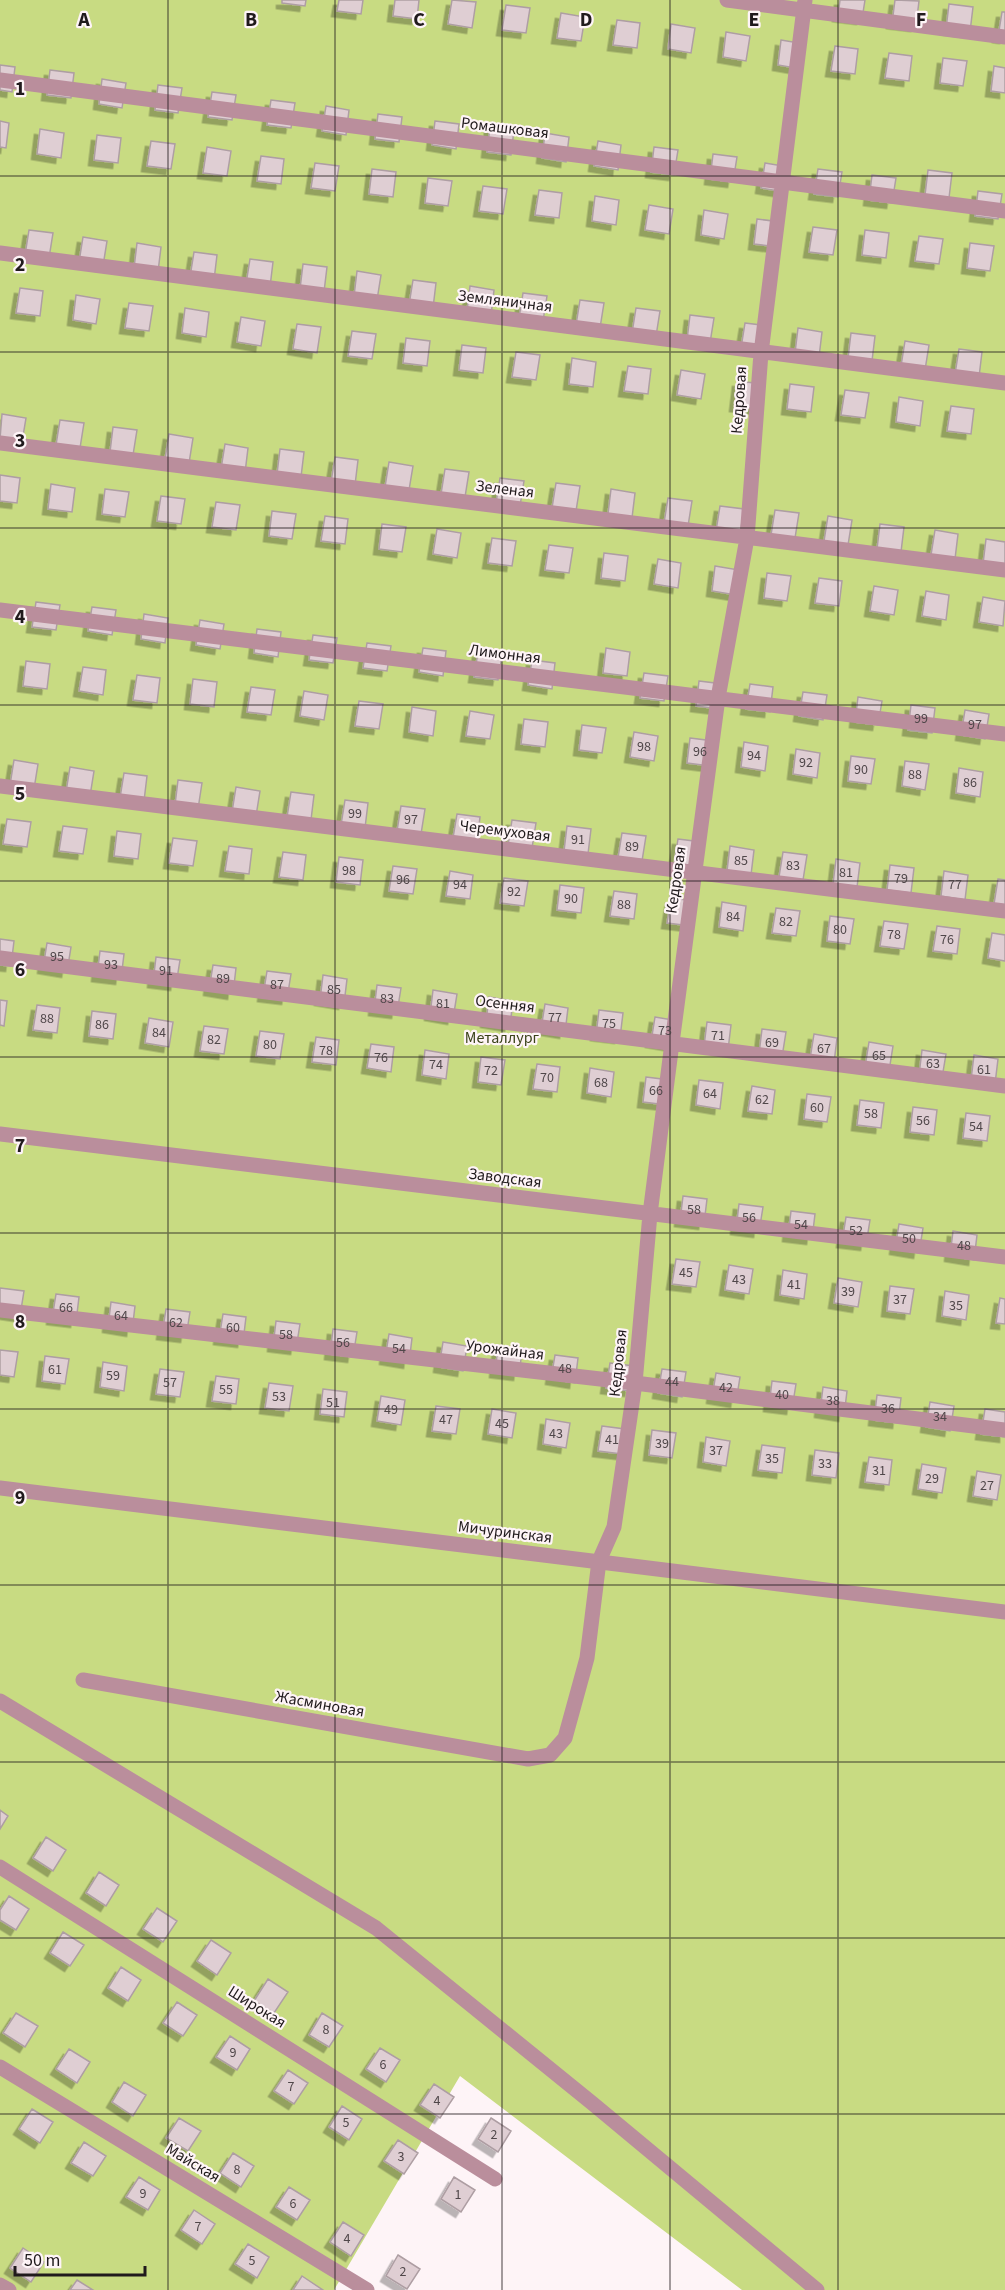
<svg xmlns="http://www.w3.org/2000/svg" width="1005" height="2290" font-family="'Source Sans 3',sans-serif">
	<defs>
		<filter id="shadow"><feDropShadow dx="-5.5" dy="5.5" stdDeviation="0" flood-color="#0004"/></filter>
	</defs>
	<rect width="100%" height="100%" fill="#fef4f7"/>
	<path fill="#c8db82" d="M0,0H1005V2290H742L460,2076L334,2290H0Z"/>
	<path fill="#dfced3" stroke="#ae9ea3" stroke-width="1.5" filter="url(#shadow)" d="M282,0H306L305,6L282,3Z
		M339,0H363L361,14L337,11Z
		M395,0H419L417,19L393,16Z
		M452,0L476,2L472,28L448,24Z
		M840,0H865L862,19L838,16Z
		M895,0L919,1L916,26L892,23Z
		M949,4L973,7L970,32L946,29Z
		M506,5L530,8L526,33L502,30Z
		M1002,12H1005V38L998,37Z
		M561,13L585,17L581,41L557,38Z
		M617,20L640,23L637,48L613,45Z
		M671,24L695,28L691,53L668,49Z
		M726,32L750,36L746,61L723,57Z
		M781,40L805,44L801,69L778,65Z
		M835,46L858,49L855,74L831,71Z
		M889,53L912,56L909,81L885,78Z
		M943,58L967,61L963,86L940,83Z
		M0,65L15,67L12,92L0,90Z
		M994,66L1005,68V93L991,91Z
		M50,70L74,73L71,98L47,95Z
		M102,79L126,83L122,108L99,104Z
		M158,85L182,88L178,113L155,110Z
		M212,92L236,95L232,120L208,117Z
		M271,100L295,103L291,128L267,125Z
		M326,106L349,110L346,135L322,131Z
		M378,114L402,117L399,142L375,139Z
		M0,121L9,123L6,148L0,147Z
		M435,121L459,124L456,149L432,145Z
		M490,127L514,130L511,155L487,152Z
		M40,129L64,133L61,158L37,154Z
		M545,133L569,137L566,162L542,158Z
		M97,135L121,138L118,163L94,160Z
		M151,141L175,144L171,169L147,166Z
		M598,141L621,145L618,170L594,166Z
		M207,147L231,151L227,176L203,173Z
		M654,147L678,150L674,175L651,172Z
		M713,154L737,157L733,182L710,179Z
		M261,156L284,159L281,184L257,181Z
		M315,163L339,166L335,191L311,188Z
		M765,163L789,167L785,192L761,188Z
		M372,169L396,172L393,197L369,194Z
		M818,169L842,172L838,197L814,194Z
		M928,170L952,173L949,198L925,195Z
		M872,175L896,178L892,203L869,200Z
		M428,178L452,181L448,206L425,203Z
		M483,186L507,189L503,214L479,211Z
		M539,190L562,193L559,218L535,215Z
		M978,191L1002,194L998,219L975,216Z
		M595,196L619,200L616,225L592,221Z
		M649,205L673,209L669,234L645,230Z
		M704,210L728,214L724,239L701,235Z
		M757,219L781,222L778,247L754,244Z
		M813,227L837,230L833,255L809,252Z
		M29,230L53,233L49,258L25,255Z
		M865,230L889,233L886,258L862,255Z
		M919,236L943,239L939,264L915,261Z
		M83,237L107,241L103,266L79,262Z
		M137,243L161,247L158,272L134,268Z
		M970,243L994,246L990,271L967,268Z
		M194,252L217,255L214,280L190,277Z
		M250,259L273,262L270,287L246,284Z
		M303,264L327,267L324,292L300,289Z
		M357,271L381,275L377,300L354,296Z
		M413,280L436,283L433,308L409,305Z
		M470,286L494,290L491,315L467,311Z
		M20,288L43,291L40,316L16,313Z
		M523,293L547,296L543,321L519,318Z
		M76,295L100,299L96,324L73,320Z
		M580,300L604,303L600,328L576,325Z
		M129,303L153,306L149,331L125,328Z
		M185,308L209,312L206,337L182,333Z
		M636,308L660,311L656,336L632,333Z
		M690,315L714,318L710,343L687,340Z
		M241,317L265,321L261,346L237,342Z
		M745,323L769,326L765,351L741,348Z
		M297,324L321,327L317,353L293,349Z
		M798,328L822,332L819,357L795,353Z
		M352,331L376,334L372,359L348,356Z
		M851,333L875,336L872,361L848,358Z
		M406,338L430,341L427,366L403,363Z
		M905,341L929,345L925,370L901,366Z
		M462,345L486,348L483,373L459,370Z
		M959,349L982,352L979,377L955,374Z
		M516,352L540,355L536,380L512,377Z
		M572,358L596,362L593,387L569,384Z
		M628,366L651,369L648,394L624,391Z
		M681,370L705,374L701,399L677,395Z
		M738,381L762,384L759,409L735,406Z
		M790,384L814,387L811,412L787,409Z
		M845,390L869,393L865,418L841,415Z
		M899,397L923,401L920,426L896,422Z
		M951,406L974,409L971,434L947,431Z
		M2,414L26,418L22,442L0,439Z
		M60,420L84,423L80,448L56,445Z
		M113,427L137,430L133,455L110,452Z
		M169,434L193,438L189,463L165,459Z
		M225,444L248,448L245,473L221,469Z
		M280,449L304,452L301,477L277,474Z
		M335,457L358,460L355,485L331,482Z
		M389,462L413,466L409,490L385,487Z
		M445,469L469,472L465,497L441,494Z
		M0,475L20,478L17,503L0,501Z
		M500,478L524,481L520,506L496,503Z
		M556,483L580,486L576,511L552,508Z
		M51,484L75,488L72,512L48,509Z
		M105,489L129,492L125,517L102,514Z
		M611,489L635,493L632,518L608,514Z
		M161,496L185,499L181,524L157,521Z
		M668,498L692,501L688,526L664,523Z
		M216,502L240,505L236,530L212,527Z
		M720,506L744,509L740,534L716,531Z
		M775,510L799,513L795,538L771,535Z
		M272,511L296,514L292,539L269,536Z
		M325,516L348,519L345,544L321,541Z
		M828,516L852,520L848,545L824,541Z
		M382,524L406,527L402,552L379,549Z
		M880,524L904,527L901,552L877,549Z
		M437,529L461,533L457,558L433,554Z
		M935,530L958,534L955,559L931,555Z
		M492,538L516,541L512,566L488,563Z
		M986,539L1005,542V568L983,564Z
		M549,545L573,548L569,573L545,570Z
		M604,553L628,556L625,581L601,578Z
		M658,559L681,563L678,588L654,584Z
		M715,566L739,570L736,595L712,591Z
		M767,573L791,576L787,601L764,598Z
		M819,578L842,581L839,606L815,603Z
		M874,586L898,590L894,615L870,611Z
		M926,591L949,595L946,620L922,616Z
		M983,597L1005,601L1003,626L979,622Z
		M36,602L60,605L56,630L32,627Z
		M92,607L116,610L112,635L88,631Z
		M144,614L168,618L165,643L141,639Z
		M200,620L224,624L220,649L196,645Z
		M257,629L281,632L278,657L254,653Z
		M313,635L337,638L333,663L309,660Z
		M367,643L391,646L387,671L363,668Z
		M423,648L446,651L443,676L419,672Z
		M606,648L630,652L627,676L603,673Z
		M478,652L502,656L498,680L474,677Z
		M532,660L555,663L552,689L528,685Z
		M26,661L50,664L47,689L23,686Z
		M83,667L106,670L103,695L79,691Z
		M644,673L668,676L664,701L640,698Z
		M137,675L160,678L157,703L133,700Z
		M193,679L217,682L214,707L190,704Z
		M699,681L723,684L720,709L696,706Z
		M750,684L773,687L770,712L746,709Z
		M251,687L275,690L271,715L247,712Z
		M304,691L328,695L324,720L300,716Z
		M803,692L827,695L823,720L799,716Z
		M858,697L882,701L878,725L855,722Z
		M359,701L383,704L379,729L355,726Z
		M911,705L935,708L932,733L908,730Z
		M412,707L436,711L433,736L409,732Z
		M965,710L989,714L985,739L961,735Z
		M470,711L494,715L490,739L466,736Z
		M524,719L548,722L545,747L521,744Z
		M582,725L606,728L602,753L579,750Z
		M634,732L658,736L654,761L630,757Z
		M690,738L714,741L710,766L687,763Z
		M744,742L768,746L765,771L741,767Z
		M796,749L820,753L817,778L793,774Z
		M851,756L875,759L871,784L848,781Z
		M14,760L38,764L34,789L10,785Z
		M905,761L929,764L925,790L902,786Z
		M70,767L94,771L90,796L66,792Z
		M959,768L983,772L980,797L956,793Z
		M124,773L147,776L144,801L120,798Z
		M178,780L202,783L198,809L175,805Z
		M236,787L260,791L256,816L232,812Z
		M291,792L314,795L311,820L287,817Z
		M345,800L368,803L365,828L341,825Z
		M401,806L425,809L421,834L397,831Z
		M457,814L480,817L477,842L453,838Z
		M7,819L31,822L27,847L3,844Z
		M512,820L536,823L532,848L508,845Z
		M63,826L87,829L83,854L59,851Z
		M567,826L591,829L588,854L564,851Z
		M117,831L141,834L138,859L114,856Z
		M622,833L646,836L642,861L618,858Z
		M173,838L197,841L193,866L169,863Z
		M678,839L702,842L698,867L674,864Z
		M229,846L252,849L249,874L225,871Z
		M730,846L754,850L751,875L727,871Z
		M283,852L306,855L303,880L279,877Z
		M783,852L807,855L803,880L779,877Z
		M339,857L363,860L360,885L336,882Z
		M836,859L860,863L857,887L833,884Z
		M890,865L914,868L911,893L887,890Z
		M393,866L417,869L413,894L389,891Z
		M450,871L473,875L470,899L446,896Z
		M944,871L968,875L965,900L941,896Z
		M504,878L528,881L524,906L500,903Z
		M998,879L1005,880V905L994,904Z
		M560,885L584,888L581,913L557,910Z
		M614,891L637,894L634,919L610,916Z
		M671,898L695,901L691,926L667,923Z
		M722,902L746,906L743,931L719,927Z
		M776,908L800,911L796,936L772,933Z
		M830,916L854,919L850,944L827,941Z
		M884,921L908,924L904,949L880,946Z
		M937,926L960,929L957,954L933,951Z
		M992,933L1005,935V961L988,958Z
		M0,939L14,941L11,966L0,965Z
		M47,943L71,947L67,972L43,968Z
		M100,951L124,954L121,979L97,976Z
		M156,957L180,960L176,985L153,982Z
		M213,965L236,968L233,994L209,990Z
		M267,971L291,974L287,999L263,996Z
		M323,975L347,979L344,1004L320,1000Z
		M377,985L401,988L397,1013L374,1010Z
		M433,990L457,994L453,1019L430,1015Z
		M489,997L513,1001L510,1026L486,1022Z
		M0,1000L7,1001L4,1026L0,1025Z
		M545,1004L568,1008L565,1033L541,1029Z
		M37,1005L60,1008L57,1033L33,1030Z
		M599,1010L623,1013L620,1038L596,1035Z
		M92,1011L116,1014L113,1039L89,1036Z
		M655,1017L679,1021L675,1046L651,1042Z
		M149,1018L173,1022L169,1047L145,1043Z
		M707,1022L731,1025L728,1050L704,1046Z
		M204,1026L228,1029L224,1054L200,1051Z
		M762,1029L786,1032L782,1057L759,1054Z
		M260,1031L284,1034L280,1059L256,1056Z
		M814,1034L837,1038L834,1063L810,1059Z
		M316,1037L339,1040L336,1065L312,1062Z
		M869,1042L893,1046L889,1071L865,1067Z
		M371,1044L394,1047L391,1072L367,1068Z
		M425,1050L449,1054L446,1079L422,1075Z
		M922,1050L946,1054L942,1078L919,1075Z
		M974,1055L998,1059L995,1084L971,1080Z
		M481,1057L505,1060L501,1085L478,1082Z
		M537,1064L560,1067L557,1092L533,1089Z
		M590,1068L614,1072L611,1097L587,1093Z
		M646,1077L670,1080L667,1105L643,1102Z
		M699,1080L723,1083L720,1109L696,1105Z
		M752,1086L775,1090L772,1114L748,1111Z
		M807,1094L831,1097L827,1122L804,1119Z
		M860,1100L884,1103L881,1128L857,1125Z
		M913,1107L937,1110L934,1135L910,1132Z
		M966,1113L990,1116L987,1141L963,1138Z
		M683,1196L707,1199L704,1224L680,1221Z
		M739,1204L763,1207L759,1232L736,1229Z
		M791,1211L815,1214L812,1239L788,1236Z
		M846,1217L870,1220L866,1245L842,1242Z
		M899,1224L923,1228L919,1253L895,1249Z
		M953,1231L977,1235L974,1260L950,1256Z
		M676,1259L700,1262L696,1287L672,1284Z
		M729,1265L753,1269L749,1294L725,1290Z
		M783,1270L807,1274L804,1299L780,1295Z
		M838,1278L862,1282L858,1307L834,1303Z
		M890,1286L914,1289L910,1314L887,1311Z
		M0,1288L24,1291L20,1316L0,1313Z
		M945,1291L969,1295L966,1320L942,1316Z
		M56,1294L79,1297L76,1322L52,1319Z
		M1000,1298L1005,1299V1324L996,1323Z
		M111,1302L135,1306L132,1331L108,1327Z
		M166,1309L190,1312L186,1337L162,1334Z
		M223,1314L246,1317L243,1342L219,1339Z
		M276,1321L300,1324L296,1349L273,1346Z
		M333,1329L357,1332L353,1357L330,1354Z
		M389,1334L412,1338L409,1363L385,1359Z
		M443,1342L467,1346L463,1371L439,1367Z
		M498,1347L522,1351L519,1375L495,1372Z
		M0,1350L18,1352L14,1377L0,1375Z
		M555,1355L578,1358L575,1383L551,1379Z
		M45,1356L69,1359L65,1384L42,1381Z
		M103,1362L127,1366L124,1391L100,1387Z
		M610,1363L634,1366L630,1391L606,1388Z
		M160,1369L184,1372L180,1397L156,1394Z
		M662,1369L686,1372L682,1397L658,1393Z
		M716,1373L740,1377L736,1402L712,1398Z
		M216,1376L239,1379L236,1404L212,1401Z
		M772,1381L796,1384L792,1409L769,1406Z
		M269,1383L293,1386L289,1411L265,1408Z
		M823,1387L847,1391L844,1416L820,1412Z
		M323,1389L347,1392L344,1417L320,1414Z
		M877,1395L901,1398L898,1423L874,1420Z
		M381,1396L405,1400L401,1425L377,1421Z
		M930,1402L954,1406L950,1431L926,1427Z
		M436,1406L460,1409L456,1434L432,1431Z
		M492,1409L516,1413L512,1438L488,1434Z
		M985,1409L1005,1412V1437L981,1434Z
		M546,1419L570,1423L566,1448L543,1444Z
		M602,1426L625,1429L622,1454L598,1451Z
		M652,1430L676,1433L672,1458L649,1455Z
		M706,1437L730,1441L726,1466L703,1462Z
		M762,1445L785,1448L782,1473L758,1470Z
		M815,1450L839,1453L836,1478L812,1475Z
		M869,1457L892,1460L889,1485L865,1482Z
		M922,1464L946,1468L942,1493L918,1489Z
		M977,1471L1001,1475L997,1500L973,1496Z
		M0,1810L8,1816L0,1829Z
		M46,1837L66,1850L53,1871L33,1858Z
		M99,1872L119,1885L106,1906L86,1893Z
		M9,1896L29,1909L16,1930L0,1920V1910Z
		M157,1908L177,1921L163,1942L143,1929Z
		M63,1932L84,1945L70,1966L50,1953Z
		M211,1940L231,1953L217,1975L197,1961Z
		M121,1967L141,1980L128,2001L108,1988Z
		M268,1979L288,1992L274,2013L254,2001Z
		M177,2002L197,2015L183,2036L163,2023Z
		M16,2013L38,2026L25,2047L3,2033Z
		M322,2013L343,2026L329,2047L309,2035Z
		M230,2036L250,2049L237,2070L216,2057Z
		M380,2048L400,2060L386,2082L366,2069Z
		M69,2049L90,2062L77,2083L56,2069Z
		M288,2070L308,2083L294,2104L274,2091Z
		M124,2082L146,2095L133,2116L112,2102Z
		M434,2084L454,2097L440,2118L420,2105Z
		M342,2106L362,2119L349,2140L329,2127Z
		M32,2109L53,2122L40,2143L19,2129Z
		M179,2118L201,2131L188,2151L166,2138Z
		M491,2118L511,2131L498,2152L478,2139Z
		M398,2140L418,2153L404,2174L384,2161Z
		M84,2142L106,2156L93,2176L71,2163Z
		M233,2153L254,2166L241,2187L220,2173Z
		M139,2177L160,2190L148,2210L126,2197Z
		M454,2177L475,2190L461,2212L441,2199Z
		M289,2187L310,2200L297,2220L276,2207Z
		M194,2210L215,2224L202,2244L181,2230Z
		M343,2222L364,2235L351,2256L330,2242Z
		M248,2244L269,2257L257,2278L235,2264Z
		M23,2248L44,2262L31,2282L10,2268Z
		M398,2255L420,2269L407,2289L386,2276Z
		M302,2276L323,2290H293Z
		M77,2280L93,2290H70Z"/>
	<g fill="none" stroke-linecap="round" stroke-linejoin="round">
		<path stroke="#ba8e9c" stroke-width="15" d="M727,0L1005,37
			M0,80L1005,211
			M0,253L1005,383
			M0,443L1005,570
			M0,610L1005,734
			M0,786L1005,911
			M0,958L1005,1086
			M0,1134L1005,1257
			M0,1310L635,1383L1005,1430
			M0,1488L1005,1612
			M83,1680L528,1759L550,1755L565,1738L587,1658L599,1561L614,1527L635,1383L650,1214L672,1043L718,698L747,538L761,353L805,0
			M0,1701L376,1928L592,2103L817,2290
			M0,1867L495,2179
			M0,2067L367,2290
			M0,2285L9,2290"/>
	</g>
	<path fill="none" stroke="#201a1c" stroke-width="1.5" stroke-opacity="0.55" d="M168,0V2290M335,0V2290M502,0V2290M670,0V2290M838,0V2290M0,176H1005M0,352H1005M0,528H1005M0,705H1005M0,881H1005M0,1057H1005M0,1233H1005M0,1409H1005M0,1585H1005M0,1762H1005M0,1938H1005M0,2114H1005"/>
	<g text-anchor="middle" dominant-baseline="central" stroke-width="4.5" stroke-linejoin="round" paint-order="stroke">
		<g font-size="14" fill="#50474a">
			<text x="921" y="719">99</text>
			<text x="975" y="725">97</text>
			<text x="644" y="747">98</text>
			<text x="700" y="752">96</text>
			<text x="754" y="756">94</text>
			<text x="806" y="763">92</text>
			<text x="861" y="770">90</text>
			<text x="915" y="775">88</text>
			<text x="970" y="783">86</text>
			<text x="355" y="814">99</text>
			<text x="411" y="820">97</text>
			<text x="578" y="840">91</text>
			<text x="632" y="847">89</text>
			<text x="741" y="861">85</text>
			<text x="793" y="866">83</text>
			<text x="349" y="871">98</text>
			<text x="846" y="873">81</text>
			<text x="901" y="879">79</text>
			<text x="403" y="880">96</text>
			<text x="460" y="885">94</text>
			<text x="955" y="885">77</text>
			<text x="514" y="892">92</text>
			<text x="571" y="899">90</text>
			<text x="624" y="905">88</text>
			<text x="733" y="917">84</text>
			<text x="786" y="922">82</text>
			<text x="840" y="930">80</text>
			<text x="894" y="935">78</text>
			<text x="947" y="940">76</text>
			<text x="57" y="957">95</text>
			<text x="111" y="965">93</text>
			<text x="166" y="971">91</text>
			<text x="223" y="979">89</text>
			<text x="277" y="985">87</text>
			<text x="334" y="990">85</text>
			<text x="387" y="999">83</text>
			<text x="443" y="1004">81</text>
			<text x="555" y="1018">77</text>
			<text x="47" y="1019">88</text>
			<text x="609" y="1024">75</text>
			<text x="102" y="1025">86</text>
			<text x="665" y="1031">73</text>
			<text x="159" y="1033">84</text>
			<text x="718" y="1036">71</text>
			<text x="214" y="1040">82</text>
			<text x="772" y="1043">69</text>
			<text x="270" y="1045">80</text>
			<text x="824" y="1049">67</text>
			<text x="326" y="1051">78</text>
			<text x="879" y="1056">65</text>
			<text x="381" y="1058">76</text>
			<text x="933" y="1064">63</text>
			<text x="436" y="1065">74</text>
			<text x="984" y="1070">61</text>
			<text x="491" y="1071">72</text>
			<text x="547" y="1078">70</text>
			<text x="601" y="1083">68</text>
			<text x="656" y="1091">66</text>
			<text x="710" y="1094">64</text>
			<text x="762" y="1100">62</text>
			<text x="817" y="1108">60</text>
			<text x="871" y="1114">58</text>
			<text x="923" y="1121">56</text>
			<text x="976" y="1127">54</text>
			<text x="694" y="1210">58</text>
			<text x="749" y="1218">56</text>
			<text x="801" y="1225">54</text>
			<text x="856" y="1231">52</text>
			<text x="909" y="1239">50</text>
			<text x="964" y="1246">48</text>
			<text x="686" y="1273">45</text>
			<text x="739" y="1280">43</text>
			<text x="794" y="1285">41</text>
			<text x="848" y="1292">39</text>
			<text x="900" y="1300">37</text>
			<text x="956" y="1306">35</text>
			<text x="66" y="1308">66</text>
			<text x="121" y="1316">64</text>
			<text x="176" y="1323">62</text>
			<text x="233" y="1328">60</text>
			<text x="286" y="1335">58</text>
			<text x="343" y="1343">56</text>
			<text x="399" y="1349">54</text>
			<text x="565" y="1369">48</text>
			<text x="55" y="1370">61</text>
			<text x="113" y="1376">59</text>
			<text x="672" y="1382">44</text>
			<text x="170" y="1383">57</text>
			<text x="726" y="1388">42</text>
			<text x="226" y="1390">55</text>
			<text x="782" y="1395">40</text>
			<text x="279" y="1397">53</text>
			<text x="833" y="1401">38</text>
			<text x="333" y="1403">51</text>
			<text x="888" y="1409">36</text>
			<text x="391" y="1410">49</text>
			<text x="940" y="1417">34</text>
			<text x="446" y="1420">47</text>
			<text x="502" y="1424">45</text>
			<text x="556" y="1434">43</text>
			<text x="612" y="1440">41</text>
			<text x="662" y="1444">39</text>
			<text x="716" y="1451">37</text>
			<text x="772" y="1459">35</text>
			<text x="825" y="1464">33</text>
			<text x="879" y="1471">31</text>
			<text x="932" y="1479">29</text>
			<text x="987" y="1486">27</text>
			<text x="326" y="2030">8</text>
			<text x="233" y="2053">9</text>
			<text x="383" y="2065">6</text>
			<text x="291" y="2087">7</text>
			<text x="437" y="2101">4</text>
			<text x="346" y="2123">5</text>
			<text x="494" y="2135">2</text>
			<text x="401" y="2157">3</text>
			<text x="237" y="2170">8</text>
			<text x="143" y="2194">9</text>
			<text x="458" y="2195">1</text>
			<text x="293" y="2204">6</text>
			<text x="198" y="2227">7</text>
			<text x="347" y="2239">4</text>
			<text x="252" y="2261">5</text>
			<text x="403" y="2272">2</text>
		</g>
		<g font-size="16" fill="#201a1c" stroke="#fef4f7">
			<text transform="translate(505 128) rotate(7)">Ромашковая</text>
			<text transform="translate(505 301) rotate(7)">Земляничная</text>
			<text transform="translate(739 400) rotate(-86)">Кедровая</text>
			<text transform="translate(505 489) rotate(7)">Зеленая</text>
			<text transform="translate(505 654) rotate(7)">Лимонная</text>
			<text transform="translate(505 831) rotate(7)">Черемуховая</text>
			<text transform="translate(676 880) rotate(-82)">Кедровая</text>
			<text transform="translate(505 1004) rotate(7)">Осенняя</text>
			<text transform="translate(505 1178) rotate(7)">Заводская</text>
			<text transform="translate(505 1350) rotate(7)">Урожайная</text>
			<text transform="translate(618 1363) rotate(-84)">Кедровая</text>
			<text transform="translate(505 1532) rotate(7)">Мичуринская</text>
			<text transform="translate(320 1704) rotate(10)">Жасминовая</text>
			<text transform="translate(257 2007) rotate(32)">Широкая</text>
			<text transform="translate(193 2163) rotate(31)">Майская</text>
		</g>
		<g font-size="16" fill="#3a4219" stroke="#fef4f7">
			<text x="502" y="1038">Металлург</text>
		</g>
	</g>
	<g font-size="20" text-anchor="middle" font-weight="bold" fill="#201a1c" stroke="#fef4f7" stroke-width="4.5" stroke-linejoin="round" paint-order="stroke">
		<text x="84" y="26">A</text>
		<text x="251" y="26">B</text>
		<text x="419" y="26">C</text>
		<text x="586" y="26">D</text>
		<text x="754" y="26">E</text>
		<text x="921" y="26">F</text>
		<text x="20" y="95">1</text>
		<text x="20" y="271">2</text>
		<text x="20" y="447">3</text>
		<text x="20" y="623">4</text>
		<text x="20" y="800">5</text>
		<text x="20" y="976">6</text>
		<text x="20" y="1152">7</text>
		<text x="20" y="1328">8</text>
		<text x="20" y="1504">9</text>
	</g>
	<path d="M15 2266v9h130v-9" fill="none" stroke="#201a1c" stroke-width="3"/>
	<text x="24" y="2266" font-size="18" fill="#201a1c" stroke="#fef4f7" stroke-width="4.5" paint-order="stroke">50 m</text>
</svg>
